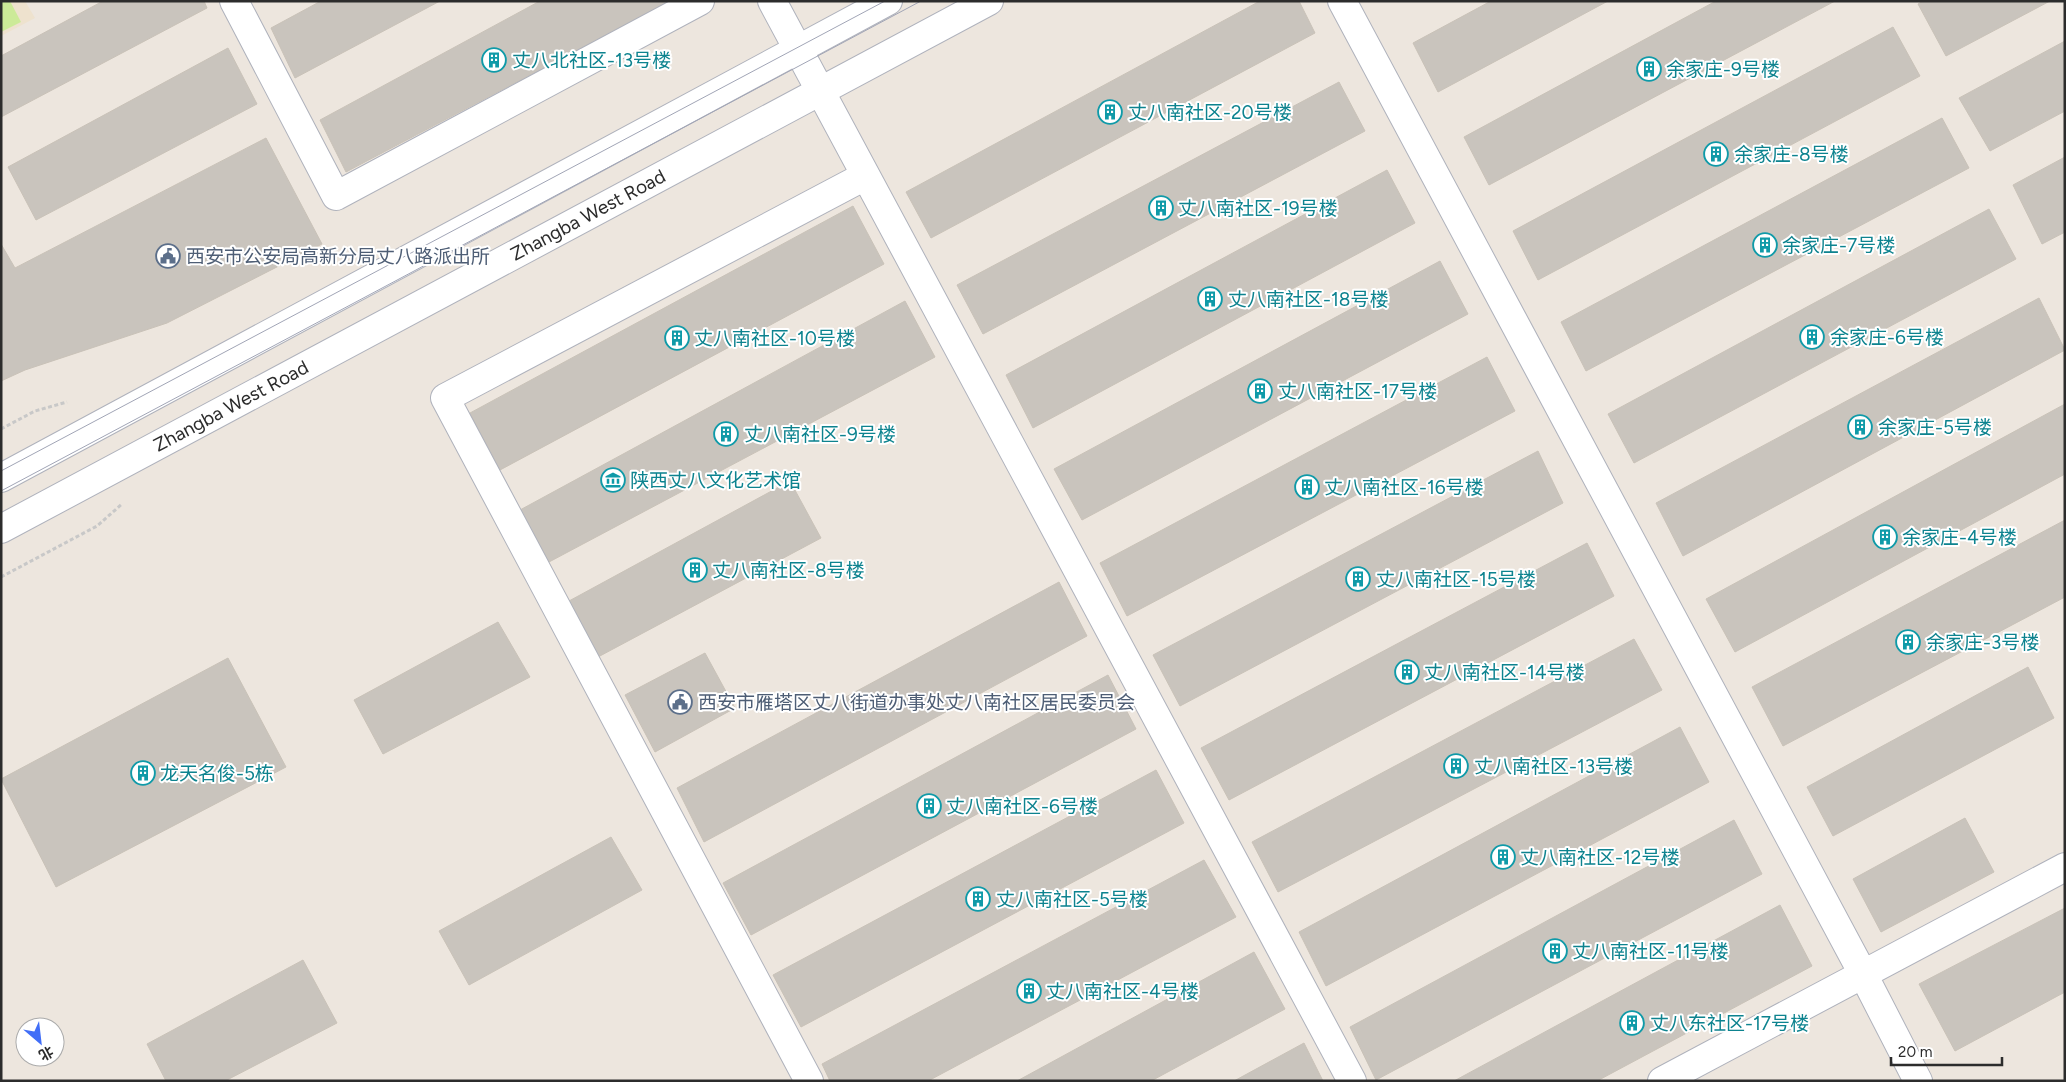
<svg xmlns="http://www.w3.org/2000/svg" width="2066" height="1082" font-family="Figtree,'Noto Sans SC',sans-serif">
	<rect width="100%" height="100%" fill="#ede6de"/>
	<path fill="#eee2ce" d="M1,1H25L35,18L1,36Z"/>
	<path fill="#ccea98" d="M1,1H10L21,22L1,32Z"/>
	<path fill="#c9c4bd" stroke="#c9c2b8" d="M103,1H204L207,8L1,117V56Z
		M321,1H440L295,78L271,28Z
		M540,1H670L346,172L320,120Z
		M1260,1H1299L1315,33L931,238L906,192Z
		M1491,1H1608L1438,92L1413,43Z
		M1716,1H1835L1489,185L1464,137Z
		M1923,1H2050L1946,56L1918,4Z
		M1893,27L1920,76L1538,280L1513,231Z
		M2065,41V111L1990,151L1959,98Z
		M228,48L257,104L36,220L8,167Z
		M1339,82L1365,131L983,334L957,285Z
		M1942,118L1969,168L1586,371L1561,322Z
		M266,138L322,244L167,323L25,370L1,381V244L15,268Z
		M2065,157V232L2042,244L2013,185Z
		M1387,170L1415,223L1033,428L1006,375Z
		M853,206L884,264L500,470L470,413Z
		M1989,209L2016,259L1634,463L1608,414Z
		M1440,261L1468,314L1082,520L1054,469Z
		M2039,298L2065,350L1683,556L1656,503Z
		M905,301L935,357L549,562L520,510Z
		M1487,357L1515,411L1127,616L1100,563Z
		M2065,404V474L1735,652L1706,599Z
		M1538,451L1563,503L1180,706L1153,655Z
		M790,481L821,538L598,657L569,601Z
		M2065,520V597L1783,746L1752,687Z
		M1587,543L1614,596L1229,800L1201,748Z
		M1059,582L1087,636L704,842L677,788Z
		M498,622L530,677L383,754L354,700Z
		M1634,639L1662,690L1278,892L1252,842Z
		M705,653L735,708L655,752L625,695Z
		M228,658L286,767L56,887L1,779Z
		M2028,667L2054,718L1833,836L1807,787Z
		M1108,675L1136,729L751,935L723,883Z
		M1680,727L1709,782L1326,986L1299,932Z
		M1156,770L1184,823L801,1027L773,975Z
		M1965,818L1994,872L1881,932L1853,879Z
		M1734,820L1762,874L1376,1080L1350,1027Z
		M611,837L642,890L469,985L439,931Z
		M1204,860L1236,917L928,1081H830L822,1064Z
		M1780,905L1812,966L1597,1081H1454Z
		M2065,908V992L1955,1051L1919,984Z
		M1254,952L1285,1009L1151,1081H1017Z
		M303,960L337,1023L225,1081H166L147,1044Z
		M1304,1043L1323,1081H1234Z"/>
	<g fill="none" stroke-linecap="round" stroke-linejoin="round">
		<g stroke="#afb2bc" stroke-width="30">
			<path id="street" d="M234,1L336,196L700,1
				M772,1L1352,1081
				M1342,1L1863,974L1918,1081
				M809,1081L445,398L865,176
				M1662,1081L2065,867"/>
		</g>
		<g stroke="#afb2bc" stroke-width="30">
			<path id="secondary" d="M1,478L888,1
				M1,529L989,1"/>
		</g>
		<path stroke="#c8c8c8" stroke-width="3" stroke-dasharray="4 2.5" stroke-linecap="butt" d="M1,429L35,411L67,402
			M1,577L97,526L122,504"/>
		<use href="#street" stroke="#fff" stroke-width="28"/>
		<use href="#secondary" stroke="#fff" stroke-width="28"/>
		<path stroke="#a1a5b6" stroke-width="1" d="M1,471L885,1
			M1,491L921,1"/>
	</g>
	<defs>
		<g id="building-ring" transform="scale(1.25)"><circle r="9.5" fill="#fff" stroke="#0f9aa8" stroke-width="1.5"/><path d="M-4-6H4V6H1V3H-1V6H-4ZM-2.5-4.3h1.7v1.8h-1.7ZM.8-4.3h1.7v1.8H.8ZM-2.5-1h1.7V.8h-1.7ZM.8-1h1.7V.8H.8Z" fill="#0f9aa8"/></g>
		<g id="civic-ring" transform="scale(1.25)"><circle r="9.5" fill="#fff" stroke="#5c6f8a" stroke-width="1.5"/><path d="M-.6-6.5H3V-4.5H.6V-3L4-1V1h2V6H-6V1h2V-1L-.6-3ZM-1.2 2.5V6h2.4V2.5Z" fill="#5c6f8a"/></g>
		<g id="museum-ring" transform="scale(1.25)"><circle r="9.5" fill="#fff" stroke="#0f9aa8" stroke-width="1.5"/><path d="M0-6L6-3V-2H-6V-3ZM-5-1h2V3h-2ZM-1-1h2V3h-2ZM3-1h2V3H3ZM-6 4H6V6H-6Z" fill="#0f9aa8"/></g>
	</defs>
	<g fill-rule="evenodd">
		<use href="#building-ring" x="494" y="60"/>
		<use href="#building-ring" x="1649" y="69"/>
		<use href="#building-ring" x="1110" y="112"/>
		<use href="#building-ring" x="1716" y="154"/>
		<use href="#building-ring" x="1161" y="208"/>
		<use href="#building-ring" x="1765" y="245"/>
		<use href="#civic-ring" x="168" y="256"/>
		<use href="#building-ring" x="1210" y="299"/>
		<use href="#building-ring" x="1812" y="337"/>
		<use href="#building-ring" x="677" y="338"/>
		<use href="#building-ring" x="1260" y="391"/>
		<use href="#building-ring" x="1860" y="427"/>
		<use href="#building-ring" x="726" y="434"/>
		<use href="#museum-ring" x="613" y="480"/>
		<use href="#building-ring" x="1307" y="487"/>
		<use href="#building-ring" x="1885" y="537"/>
		<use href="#building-ring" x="695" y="570"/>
		<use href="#building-ring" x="1358" y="579"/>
		<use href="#building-ring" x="1908" y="642"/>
		<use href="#building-ring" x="1407" y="672"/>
		<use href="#civic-ring" x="680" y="702"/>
		<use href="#building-ring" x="1456" y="766"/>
		<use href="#building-ring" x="143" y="773"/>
		<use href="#building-ring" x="929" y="806"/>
		<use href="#building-ring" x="1503" y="857"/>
		<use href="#building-ring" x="978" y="899"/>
		<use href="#building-ring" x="1555" y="951"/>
		<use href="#building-ring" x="1029" y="991"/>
		<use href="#building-ring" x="1632" y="1023"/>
	</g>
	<g text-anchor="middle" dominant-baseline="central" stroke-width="4" stroke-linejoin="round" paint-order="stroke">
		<g font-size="19" fill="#0d838f" stroke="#fff" text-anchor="start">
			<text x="512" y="60">丈八北社区-13号楼</text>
			<text x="1666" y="69">余家庄-9号楼</text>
			<text x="1128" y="112">丈八南社区-20号楼</text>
			<text x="1734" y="154">余家庄-8号楼</text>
			<text x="1178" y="208">丈八南社区-19号楼</text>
			<text x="1782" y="245">余家庄-7号楼</text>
			<text x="1228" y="299">丈八南社区-18号楼</text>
			<text x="1830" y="337">余家庄-6号楼</text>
			<text x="694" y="338">丈八南社区-10号楼</text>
			<text x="1278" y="391">丈八南社区-17号楼</text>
			<text x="1878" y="427">余家庄-5号楼</text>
			<text x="744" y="434">丈八南社区-9号楼</text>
			<text x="630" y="480">陕西丈八文化艺术馆</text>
			<text x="1324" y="487">丈八南社区-16号楼</text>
			<text x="1902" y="537">余家庄-4号楼</text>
			<text x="712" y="570">丈八南社区-8号楼</text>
			<text x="1376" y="579">丈八南社区-15号楼</text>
			<text x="1926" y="642">余家庄-3号楼</text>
			<text x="1424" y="672">丈八南社区-14号楼</text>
			<text x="1474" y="766">丈八南社区-13号楼</text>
			<text x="160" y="773">龙天名俊-5栋</text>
			<text x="946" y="806">丈八南社区-6号楼</text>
			<text x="1520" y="857">丈八南社区-12号楼</text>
			<text x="996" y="899">丈八南社区-5号楼</text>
			<text x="1572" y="951">丈八南社区-11号楼</text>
			<text x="1046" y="991">丈八南社区-4号楼</text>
			<text x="1650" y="1023">丈八东社区-17号楼</text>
		</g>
		<g font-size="19" fill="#2c2c2c" stroke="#fff">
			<text transform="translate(588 215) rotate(-28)">Zhangba West Road</text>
			<text transform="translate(231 406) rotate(-28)">Zhangba West Road</text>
		</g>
		<g font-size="19" fill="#4e5e75" stroke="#fff" text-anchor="start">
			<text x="186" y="256">西安市公安局高新分局丈八路派出所</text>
			<text x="698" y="702">西安市雁塔区丈八街道办事处丈八南社区居民委员会</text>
		</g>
	</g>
	<rect width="2066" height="1082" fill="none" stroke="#2c2c2c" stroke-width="5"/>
	<g transform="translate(40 1042) rotate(152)"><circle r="24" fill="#ffffff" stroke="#ababab"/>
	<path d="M0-4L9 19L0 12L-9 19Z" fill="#416ef7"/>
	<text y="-8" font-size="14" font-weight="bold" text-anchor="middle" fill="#2c2c2c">北</text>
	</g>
	<path d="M1891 1057v8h111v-8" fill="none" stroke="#2c2c2c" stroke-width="2.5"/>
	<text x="1898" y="1057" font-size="15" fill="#2c2c2c" stroke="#ffffff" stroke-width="4" paint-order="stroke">20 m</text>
</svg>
